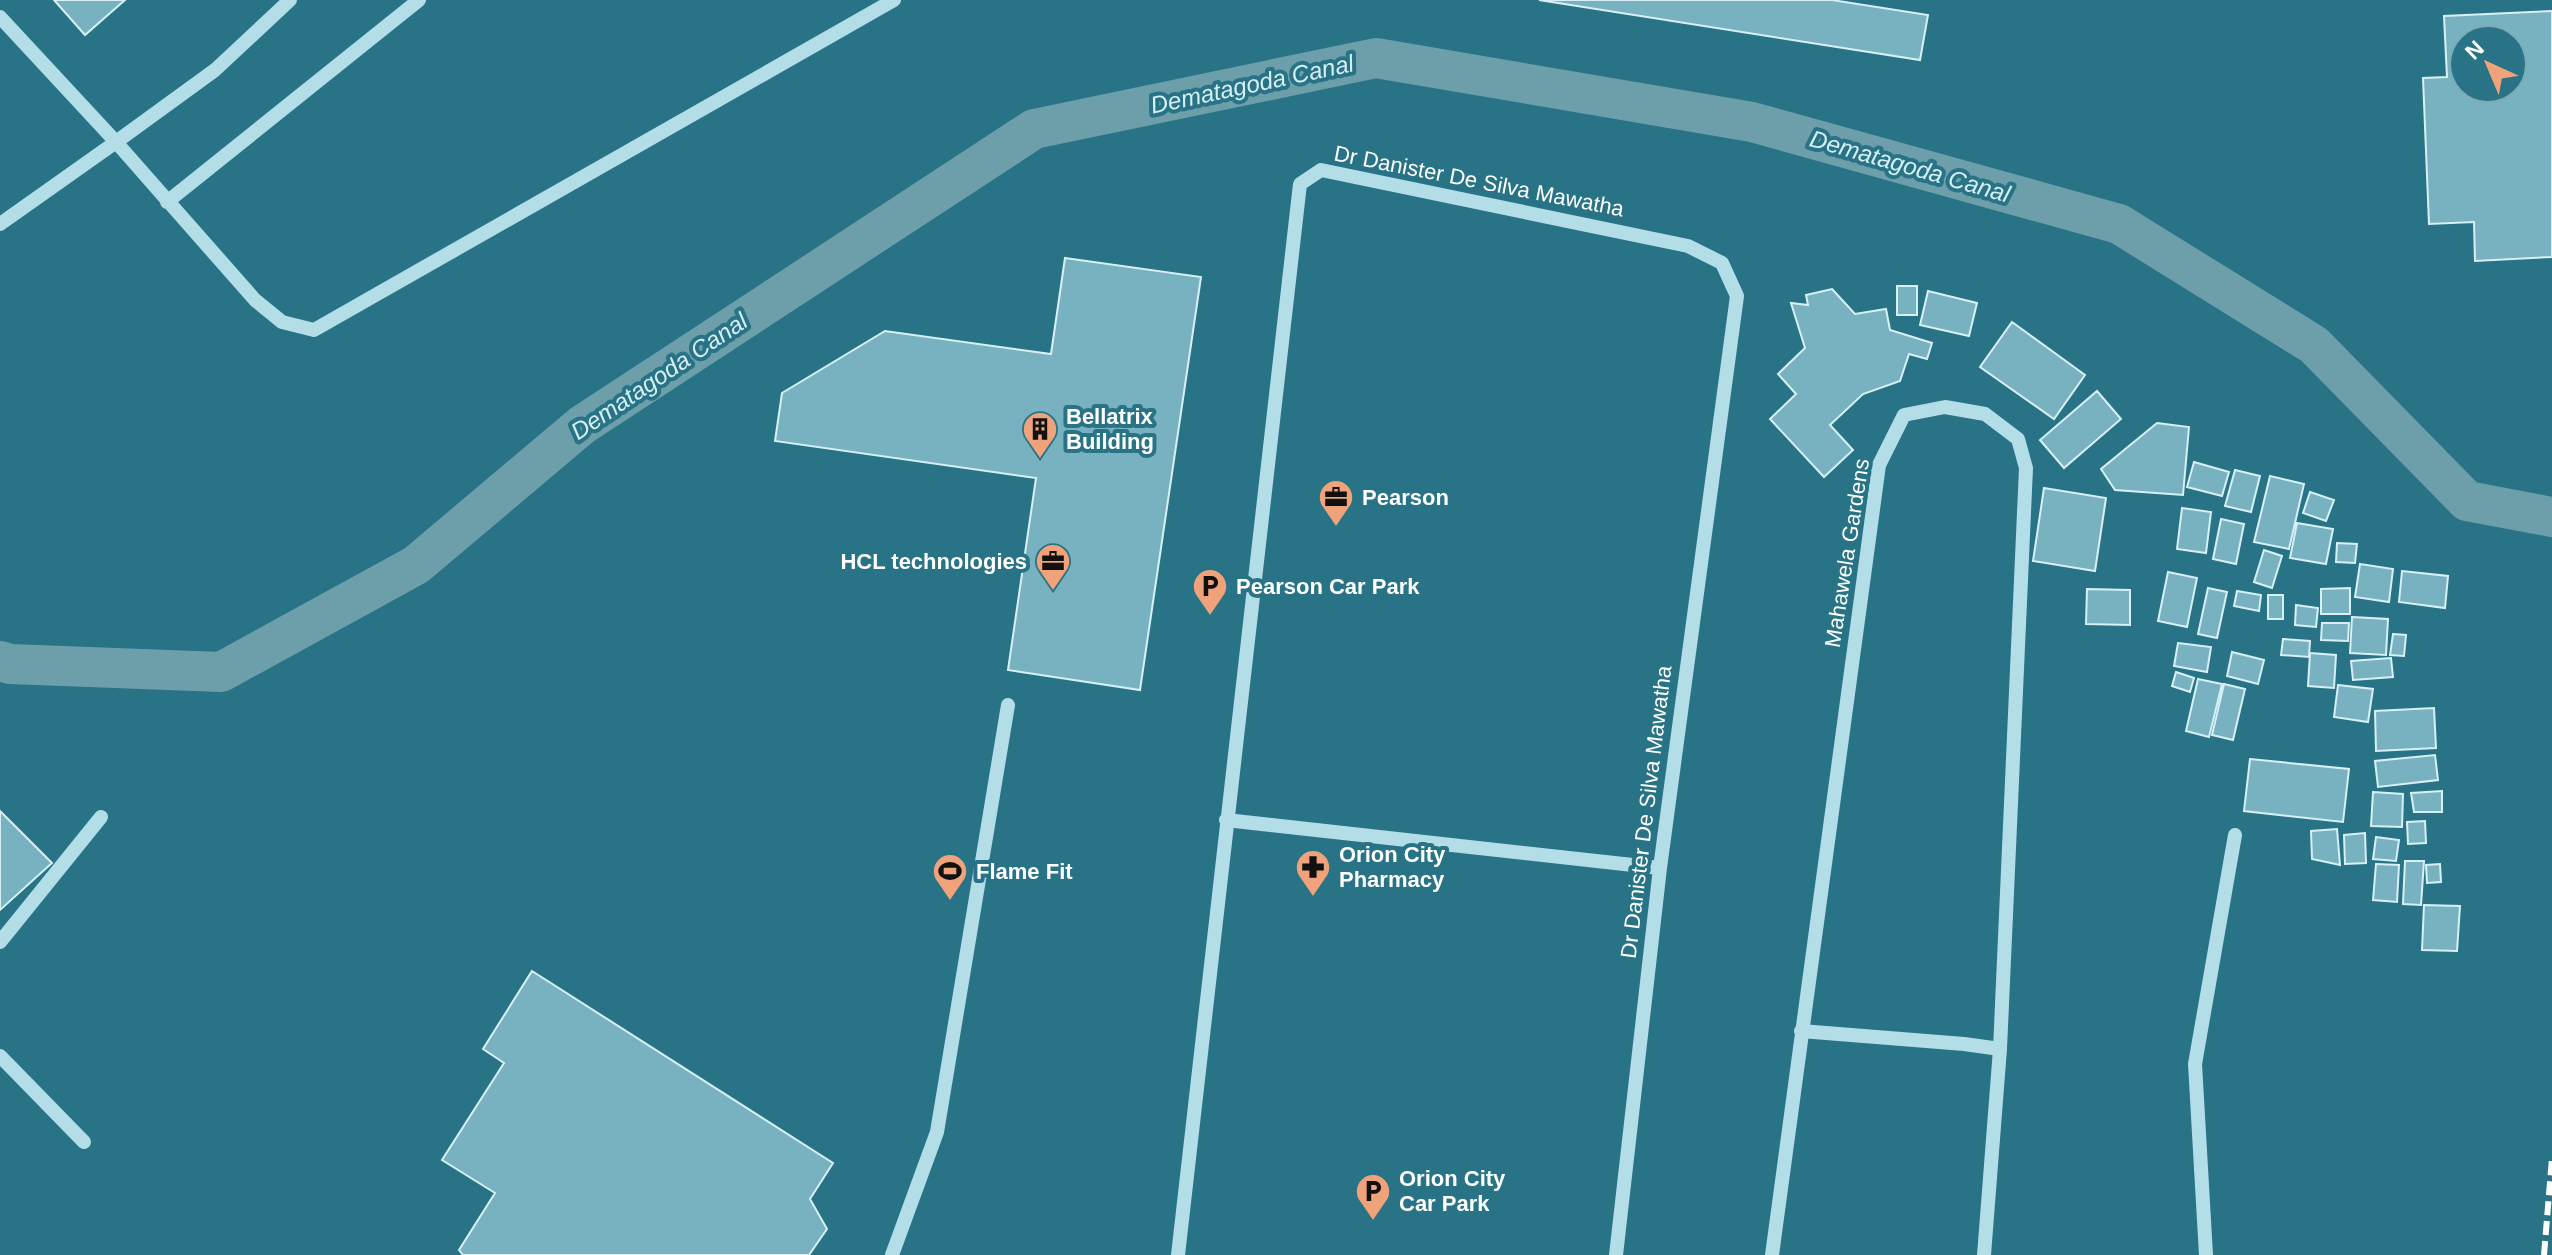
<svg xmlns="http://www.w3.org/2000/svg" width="2552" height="1255" font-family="Arial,sans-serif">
	<rect width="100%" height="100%" fill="#287386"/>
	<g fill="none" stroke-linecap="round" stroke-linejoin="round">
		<path stroke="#6d9fab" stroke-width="40" d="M0,661L10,664L221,672L416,565L582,425L1034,129L1376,58L1752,122L2119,224L2314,345L2467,501L2552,517"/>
	</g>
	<path fill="#78b2c0" stroke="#d7f0f6" stroke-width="2" fill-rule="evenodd" d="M54,0H125L85,35Z
		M1539,0H1832L1928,15L1920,60Z
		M2552,11V257L2475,261L2474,222L2429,224L2423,78L2447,77L2444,16ZM2464,40H2512V88H2464Z
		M1065,258L1201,277L1140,690L1008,670L1036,478L775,441L782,393L885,331L1051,354Z
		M1897,286H1917V315H1897Z
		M1832,289L1855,314L1886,309L1890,330L1932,343L1927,359L1909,354L1900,381L1863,394L1830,425L1853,450L1824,477L1770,419L1796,394L1778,374L1805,348L1791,303L1808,305L1806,295Z
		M1928,291L1977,303L1969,336L1920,325Z
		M2012,322L2085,375L2054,419L1980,367Z
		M2097,391L2121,419L2064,468L2040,440Z
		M2157,423L2189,427L2183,495L2115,490L2101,469Z
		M2194,462L2229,472L2222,496L2187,487Z
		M2235,470L2260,476L2251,512L2225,506Z
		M2270,476L2304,484L2289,549L2254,542Z
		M2044,488L2106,498L2095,571L2033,561Z
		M2310,492L2334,500L2326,521L2303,513Z
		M2182,508L2211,512L2206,553L2177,549Z
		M2221,519L2244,524L2236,564L2213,559Z
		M2297,523L2333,529L2326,564L2290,558Z
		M2337,543L2357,544L2355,563L2336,562Z
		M2264,550L2282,556L2272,588L2254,582Z
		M2360,564L2393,569L2389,602L2355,597Z
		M2402,571L2448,576L2445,608L2399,602Z
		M2168,572L2197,578L2187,627L2158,621Z
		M2208,588L2227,592L2217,638L2198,634Z
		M2350,588V614H2321V589Z
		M2087,589L2130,590V625L2086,624Z
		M2237,591L2261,595L2259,611L2234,606Z
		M2268,595H2283V619H2268Z
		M2296,605L2318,608L2316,627L2295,625Z
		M2352,617L2388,619L2386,655L2350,653Z
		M2322,623H2349L2348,641L2321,640Z
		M2393,634L2406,635L2404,656L2390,655Z
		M2283,639L2310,641L2309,657L2281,655Z
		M2178,643L2211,647L2207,672L2174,666Z
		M2232,652L2264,660L2258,684L2227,676Z
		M2310,653L2336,655L2334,688L2308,686Z
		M2391,658L2393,677L2353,680L2351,661Z
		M2176,672L2194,678L2190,692L2172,686Z
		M2198,679L2222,684L2209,737L2186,731Z
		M2224,684L2245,689L2233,740L2212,735Z
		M2338,685L2373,689L2368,722L2334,717Z
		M2434,708L2436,748L2376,751L2375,711Z
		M2435,755L2438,780L2378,787L2375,761Z
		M2250,759L2349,769L2343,822L2244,811Z
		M2442,791V812H2414L2411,793Z
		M2373,792L2403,794L2402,827L2371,826Z
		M0,811L52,863L0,910Z
		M2425,821L2426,843L2408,844L2407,822Z
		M2337,829L2340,865L2312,859L2311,831Z
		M2365,833L2366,863L2345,864L2344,835Z
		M2376,837L2399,840L2396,861L2373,859Z
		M2405,861H2424L2421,905L2403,904Z
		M2376,864L2399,865L2397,902L2373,900Z
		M2440,864L2441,882L2427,883L2426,865Z
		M2424,905L2460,906L2457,951L2422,950Z
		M532,971L833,1163L810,1199L827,1229L809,1255H463L459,1250L495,1193L442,1160L504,1063L483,1049Z"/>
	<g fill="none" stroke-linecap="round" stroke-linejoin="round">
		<path stroke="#b3dee8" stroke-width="14" d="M0,17L116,142L215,70L290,0
			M167,202L419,0
			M0,224L116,142L255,300L282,322L314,330L894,0
			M1226,820L1660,868
			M0,942L101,817
			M1801,1031L1964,1044L2000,1049
			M0,1056L84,1142
			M892,1255L937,1132L1008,705
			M1178,1255L1300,184L1321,170L1688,246L1722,263L1737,296L1660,868L1616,1255
			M1772,1255L1879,465L1904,415L1945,407L1985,414L2018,439L2026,468L2000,1049L1984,1255
			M2206,1255L2195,1064L2235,835"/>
		<path stroke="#fff" stroke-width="6" stroke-dasharray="14 6" stroke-linecap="butt" d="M2544,1255L2552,1158"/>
	</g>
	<defs>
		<g id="building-pin" transform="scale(1.8)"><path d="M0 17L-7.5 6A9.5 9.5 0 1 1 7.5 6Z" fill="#f0a37a" stroke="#287386"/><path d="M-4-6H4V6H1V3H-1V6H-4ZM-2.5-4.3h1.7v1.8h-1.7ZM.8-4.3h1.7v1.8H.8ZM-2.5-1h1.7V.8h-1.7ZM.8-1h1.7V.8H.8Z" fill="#111"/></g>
		<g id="office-pin" transform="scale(1.8)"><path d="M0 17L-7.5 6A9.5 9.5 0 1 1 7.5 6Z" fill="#f0a37a" stroke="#287386"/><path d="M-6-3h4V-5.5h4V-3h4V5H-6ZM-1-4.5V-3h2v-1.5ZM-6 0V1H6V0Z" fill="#111"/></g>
		<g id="parking-pin" transform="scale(1.8)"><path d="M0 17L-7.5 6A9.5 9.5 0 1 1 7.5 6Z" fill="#f0a37a" stroke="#287386"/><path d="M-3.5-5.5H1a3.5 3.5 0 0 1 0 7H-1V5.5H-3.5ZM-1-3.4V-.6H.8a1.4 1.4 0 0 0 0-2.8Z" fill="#111"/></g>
		<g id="pharmacy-pin" transform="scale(1.8)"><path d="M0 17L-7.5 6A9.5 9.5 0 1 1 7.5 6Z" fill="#f0a37a" stroke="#287386"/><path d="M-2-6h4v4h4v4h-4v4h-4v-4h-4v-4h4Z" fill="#111"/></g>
		<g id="stadium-pin" transform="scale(1.8)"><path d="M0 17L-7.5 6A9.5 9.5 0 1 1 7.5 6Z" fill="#f0a37a" stroke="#287386"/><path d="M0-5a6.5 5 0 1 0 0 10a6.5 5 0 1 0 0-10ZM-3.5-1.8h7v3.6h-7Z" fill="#111"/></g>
	</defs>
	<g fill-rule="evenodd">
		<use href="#building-pin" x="1040" y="429"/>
		<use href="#office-pin" x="1336" y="497"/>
		<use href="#office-pin" x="1053" y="561"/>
		<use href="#parking-pin" x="1210" y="586"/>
		<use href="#pharmacy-pin" x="1313" y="867"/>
		<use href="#stadium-pin" x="950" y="871"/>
		<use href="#parking-pin" x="1373" y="1191"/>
	</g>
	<g text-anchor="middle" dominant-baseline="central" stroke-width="8" stroke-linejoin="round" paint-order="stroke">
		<g font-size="22" fill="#fff" stroke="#287386">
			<text transform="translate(1479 181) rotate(11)">Dr Danister De Silva Mawatha</text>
			<text transform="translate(1847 553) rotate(-81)">Mahawela Gardens</text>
			<text transform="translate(1646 812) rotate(-83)">Dr Danister De Silva Mawatha</text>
		</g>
		<g font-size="22" font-weight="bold" fill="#fff" stroke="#287386" text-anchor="start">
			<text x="1066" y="416">Bellatrix<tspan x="1066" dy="25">Building</tspan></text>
			<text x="1362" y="497">Pearson</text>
			<text x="1027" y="561" text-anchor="end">HCL technologies</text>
			<text x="1236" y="586">Pearson Car Park</text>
			<text x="1339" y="854">Orion City<tspan x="1339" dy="25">Pharmacy</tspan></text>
			<text x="976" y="871">Flame Fit</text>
			<text x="1399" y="1178">Orion City<tspan x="1399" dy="25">Car Park</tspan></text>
		</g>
		<g font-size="24" font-style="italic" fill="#d5eff5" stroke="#287386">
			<text transform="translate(1252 84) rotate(-12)">Dematagoda Canal</text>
			<text transform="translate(1910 166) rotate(16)">Dematagoda Canal</text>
			<text transform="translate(659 376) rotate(-34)">Dematagoda Canal</text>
		</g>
	</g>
	<g transform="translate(2488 64) rotate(316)"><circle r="38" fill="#287386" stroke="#7eabb6" stroke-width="2"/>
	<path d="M0-6L14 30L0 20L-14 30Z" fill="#f0a37a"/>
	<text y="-12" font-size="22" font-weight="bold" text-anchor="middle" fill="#ffffff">N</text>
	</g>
</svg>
